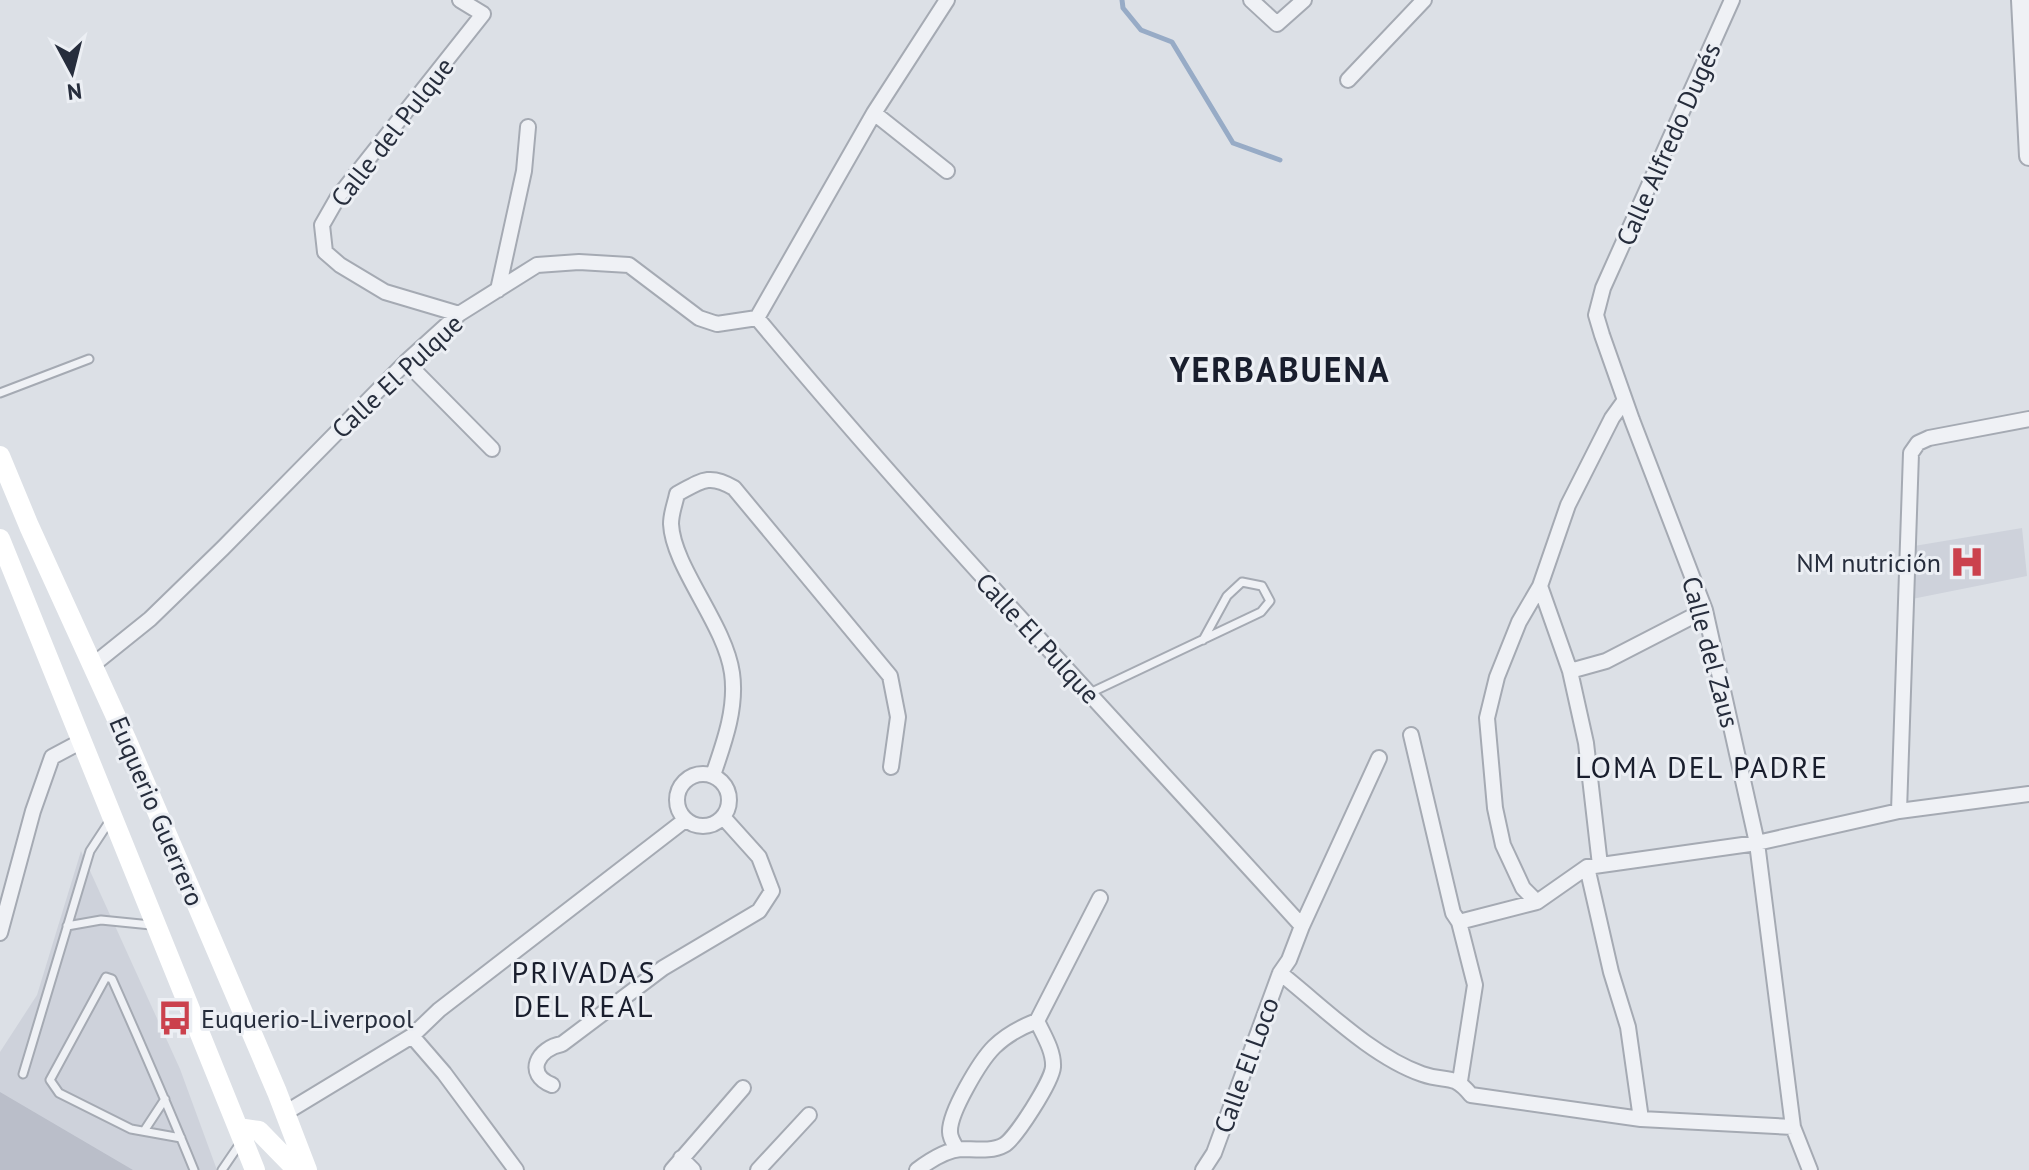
<svg xmlns="http://www.w3.org/2000/svg" width="2029" height="1170" font-family="'PT Sans',sans-serif">
	<defs>
		<filter id="shadow"><feDropShadow dx="7" dy="7" stdDeviation="0" flood-color="#0004"/></filter>
	</defs>
	<rect width="100%" height="100%" fill="#dce0e6"/>
	<path fill="#ced2db" d="M2022,528L2027,576L1912,599L1908,547Z
		M81,851L180,1069L217,1170H0V1052L37,995Z"/>
	<g fill="none" stroke-linecap="round" stroke-linejoin="round">
		<path stroke="#97abc6" stroke-width="5" d="M1122,0L1123,8L1141,30L1172,42L1233,143L1280,160"/>
	</g>
	<path fill="#babec9" filter="url(#shadow)" d="M0,1092L133,1170H0Z"/>
	<g fill="none" stroke-linecap="round" stroke-linejoin="round">
		<g stroke="#a5aab3" stroke-width="11">
			<path id="service" d="M0,393L89,359
				M1090,693L1261,612L1270,601L1262,586L1242,582L1227,596L1203,640
				M67,926L101,920L151,925
				M23,1074L90,851L109,822
				M144,1131L165,1099
				M181,1138L131,1129L59,1093L50,1080L106,977L112,979C140,1042 168,1106 194,1170
				M222,1170L239,1145"/>
		</g>
		<g stroke="#a5aab3" stroke-width="18">
			<path id="minor" d="M1251,0L1277,24L1304,0
				M1732,0L1603,288L1596,315L1602,335L1632,420L1705,610L1757,843L1793,1127L1810,1170
				M1348,80L1424,0
				M874,113L947,171
				M498,290L524,171L528,127
				M459,314L385,292L340,265L325,252L322,225L338,197L483,14L460,0
				M757,318L874,113L947,0
				M406,362L492,449
				M1540,586L1570,671L1586,743L1600,865
				M94,664L150,619L223,548L406,362L459,314L537,265L579,262L629,265L699,318L717,324L757,318C931,527 1119,724 1302,926L1289,960L1280,973L1214,1153L1203,1170
				M1570,671L1606,661L1705,610
				M1411,735L1453,913L1459,922L1475,985L1460,1081
				M677 800a26 26 0 1 1 52 0a26 26 0 1 1-52 0Z
				M713,775C724,743 737,708 732,673C725,624 673,567 671,524C671,513 675,504 677,494C701,481 709,473 734,488L890,676L898,717L891,767
				M1899,811L1911,453L1918,443L1929,438L2029,419
				M1587,867L1611,972L1628,1027L1641,1119
				M1537,902L1523,888L1503,845L1495,808L1487,718L1497,677L1519,622L1540,586L1568,505L1612,418L1625,400
				M1459,922L1537,902L1587,867L1757,843L1899,811L2029,794
				M1302,926L1379,758
				M0,933L33,811L52,757L82,741
				M1280,973C1323,1007 1371,1056 1422,1074C1447,1083 1452,1072 1471,1095L1641,1119L1793,1127
				M1037,1021L1100,898
				M412,1036L444,1073L516,1170
				M552,1085C524,1074 538,1048 562,1044L663,968L759,911L772,891L759,857L723,817
				M285,1113L412,1036L439,1010L685,820
				M957,1149C954,1144 950,1138 950,1132C949,1113 980,1061 994,1047C1006,1035 1021,1027 1037,1021
				M681,1158L693,1170
				M672,1170L743,1088
				M758,1170L809,1115
				M917,1170C929,1161 945,1150 961,1149C974,1149 992,1152 1004,1145C1016,1138 1052,1081 1053,1067C1054,1051 1043,1034 1037,1021"/>
		</g>
		<g stroke="#a5aab3" stroke-width="22">
			<path id="tertiary" d="M2021,0L2029,156"/>
		</g>
		<use href="#service" stroke="#eff1f5" stroke-width="7"/>
		<use href="#minor" stroke="#eff1f5" stroke-width="14"/>
		<use href="#tertiary" stroke="#eff1f5" stroke-width="18"/>
		<path stroke="#fff" stroke-width="20" d="M0,456L29,526L127,741L277,1092L307,1170
			M0,539L255,1170
			M238,1128L259,1131L297,1170"/>
	</g>
	<defs>
		<g id="hospital-bare" transform="scale(2.76)"><path d="M-5-5h3v3.5h4V-5h3V5h-3V1.5h-4V5h-3Z" fill="#cb414d" stroke="#eceff4" stroke-width="2.5" paint-order="stroke"/></g>
		<g id="bus-bare" transform="scale(2.76)"><path d="M-5-6H5V4H4V6H2V4H-2V6H-4V4H-5ZM-3.5-4V0h7V-4ZM-3.5 1.2v1.5H-2V1.2ZM2 1.2v1.5H3.5V1.2Z" fill="#cb414d" stroke="#eceff4" stroke-width="2.5" paint-order="stroke"/></g>
	</defs>
	<g fill-rule="evenodd">
		<use href="#hospital-bare" x="1967" y="562"/>
		<use href="#bus-bare" x="175" y="1018"/>
	</g>
	<g text-anchor="middle" dominant-baseline="central" stroke-width="6" stroke-linejoin="round" paint-order="stroke">
		<g font-size="26" fill="#262d3c" stroke="#eceff4">
			<text transform="translate(392 132) rotate(-52)">Calle del Pulque</text>
			<text transform="translate(1668 144) rotate(-66)">Calle Alfredo Dugés</text>
			<text transform="translate(397 376) rotate(-43)">Calle El Pulque</text>
			<text transform="translate(1038 638) rotate(47)">Calle El Pulque</text>
			<text transform="translate(1711 652) rotate(75)">Calle del Zaus</text>
			<text transform="translate(157 811) rotate(67)">Euquerio Guerrero</text>
			<text transform="translate(1246 1065) rotate(-70)">Calle El Loco</text>
		</g>
		<g font-size="26" fill="#262d3c" stroke="#eceff4" text-anchor="end">
			<text x="1941" y="562">NM nutrición</text>
			<text x="201" y="1018" text-anchor="start">Euquerio-Liverpool</text>
		</g>
		<g font-size="30" letter-spacing="2" fill="#191e2d" stroke="#eceff4">
			<text x="1702" y="766">LOMA DEL PADRE</text>
			<text x="584" y="971">PRIVADAS<tspan x="584" dy="34">DEL REAL</tspan></text>
		</g>
		<g font-size="34" font-weight="bold" letter-spacing="2" fill="#191e2d" stroke="#eceff4">
			<text x="1280" y="369">YERBABUENA</text>
		</g>
	</g>
	<g transform="translate(72 72) rotate(173)" stroke="#eceff4" stroke-width="6" paint-order="stroke">
	<path d="M0-6L14 30L0 20L-14 30Z" fill="#262d3c"/>
	<text y="-12" font-size="22" font-weight="bold" text-anchor="middle" fill="#262d3c">N</text>
	</g>
</svg>
